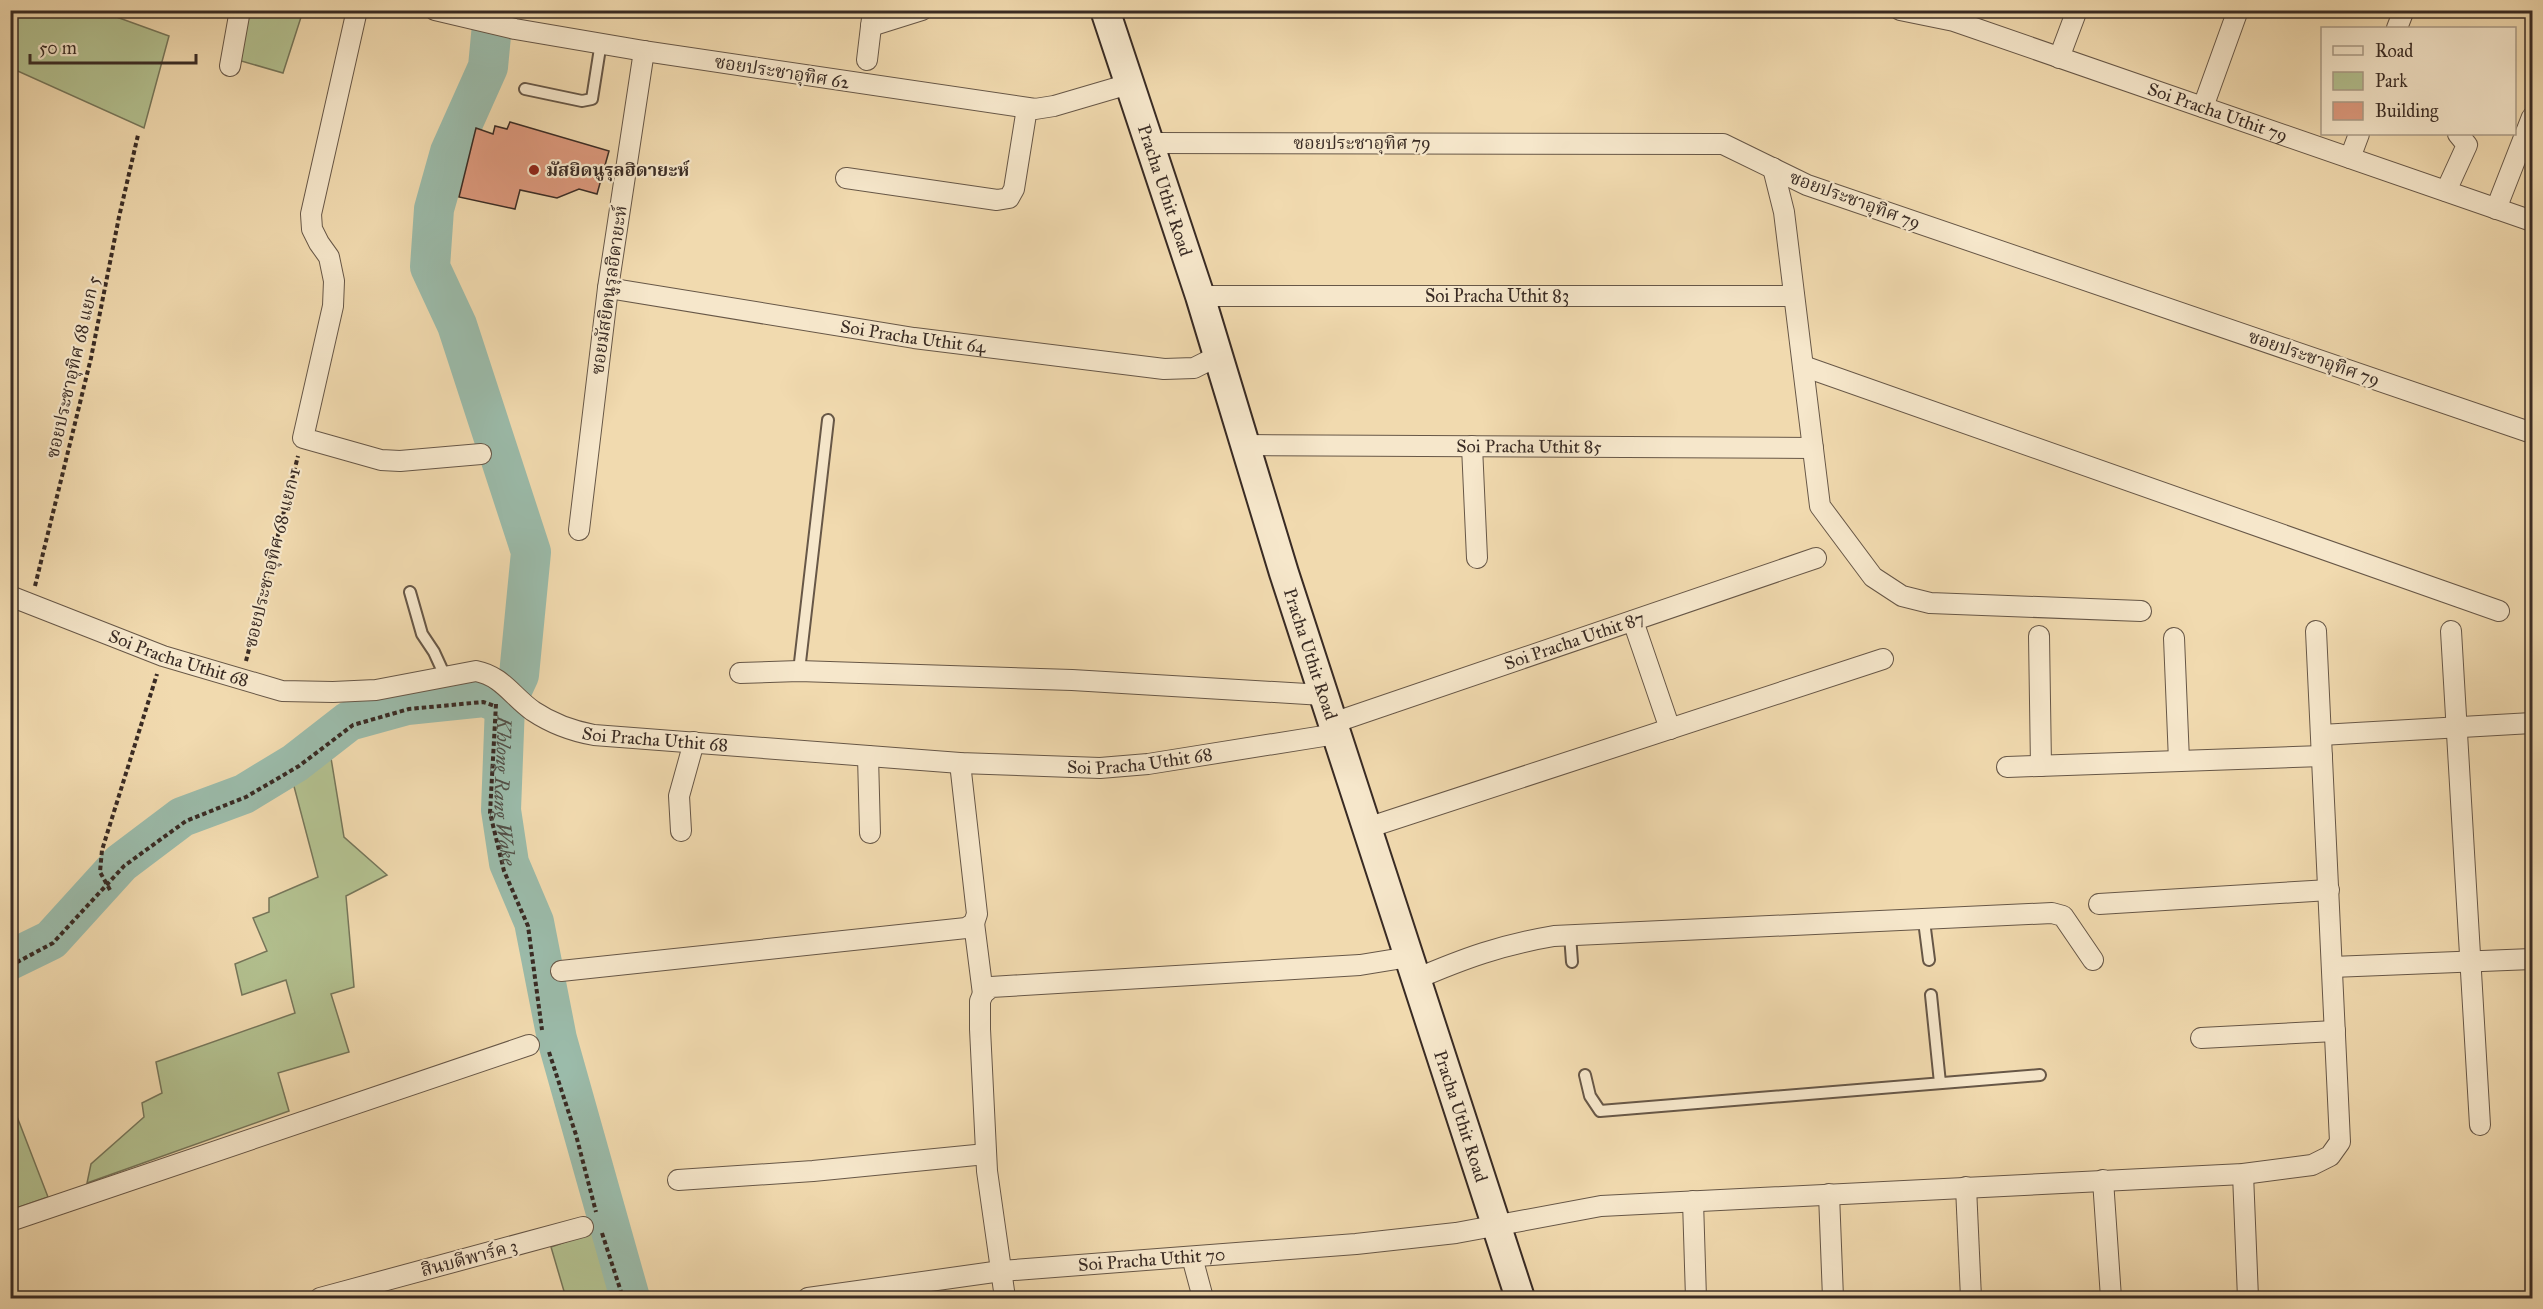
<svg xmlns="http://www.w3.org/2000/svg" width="2543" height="1309" font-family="'IM FELL Great Primer','Noto Serif Thai',serif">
	<rect width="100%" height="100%" fill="#f1daaf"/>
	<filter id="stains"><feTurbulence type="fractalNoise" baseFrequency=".00333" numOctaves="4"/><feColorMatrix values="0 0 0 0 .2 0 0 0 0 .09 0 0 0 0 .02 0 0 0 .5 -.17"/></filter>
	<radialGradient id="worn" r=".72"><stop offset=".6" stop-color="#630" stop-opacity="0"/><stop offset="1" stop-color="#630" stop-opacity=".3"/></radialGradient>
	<path fill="#b3c190" stroke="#76765a" stroke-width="1.5" d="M11,10L100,11L169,36L144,128L11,68Z
		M234,11H303L283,73L224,56Z
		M330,752L344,837L387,875L346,896L354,987L331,994L349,1052L278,1073L289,1111L87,1183L91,1164L144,1117L142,1103L162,1093L156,1062L295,1013L286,980L242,995L235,964L267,951L253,918L269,912V898L318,877L291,775Z
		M16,1114L48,1197L11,1210V1115Z
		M596,1231L617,1298H566L551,1247Z"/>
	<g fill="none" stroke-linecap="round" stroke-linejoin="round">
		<g stroke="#9bbbaa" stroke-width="40">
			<path id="s1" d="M487,10L492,25L488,67L450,152L434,209L430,267L457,325L531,552L519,675L505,705L501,810L509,863L534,922L557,1039L630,1298"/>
			<path d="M10,960L51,940L121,863L182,817L244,794L295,763L349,721L407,705L484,697L505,705"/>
		</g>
	</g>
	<path fill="#dd997d" stroke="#392b24" stroke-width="1.5" d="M510,122L609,151L597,194L579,189L557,198L520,190L515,209L459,197L476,128L493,134L495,126L507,129Z"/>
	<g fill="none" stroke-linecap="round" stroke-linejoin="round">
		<g stroke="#675747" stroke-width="14">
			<path id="lane" d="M525,89L582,101L592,99L601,42
				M410,592L422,634L434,652L445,676
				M799,671L828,420
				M1924,921L1929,960
				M1570,935L1572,962
				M1931,995L1940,1083
				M1585,1075L1590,1096L1600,1111L2040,1075"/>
		</g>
		<g stroke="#675747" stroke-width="22">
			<g id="street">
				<path d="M357,10L311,214L312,229L319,243L329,257L334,281L333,306L303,438L381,460L400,461L481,454"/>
				<path d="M435,10L515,29L644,51L1035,109L1054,106L1129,84"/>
				<path id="s2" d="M1900,10L1954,21L2532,221"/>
				<path d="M871,26L922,10"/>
				<path d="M2397,28L2404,10"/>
				<path d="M2059,58L2077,10"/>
				<path d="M867,60L873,10"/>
				<path d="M230,66L240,10"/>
				<path d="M2203,107L2238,10"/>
				<path d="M1149,143L1723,144L1807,185L2532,433"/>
				<path d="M2350,158L2359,134"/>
				<path d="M1773,168L1784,212L1820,506L1873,577L1902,596L1930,603L2141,611"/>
				<path d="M846,178L997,200L1009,198L1014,189L1027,108"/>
				<path d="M2446,191L2467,145L2458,134"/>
				<path d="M2496,209L2532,117"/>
				<path id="s3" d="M608,288L914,338L1164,369L1194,368L1218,356"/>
				<path id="s4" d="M1200,296H1794"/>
				<path d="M1803,366L2499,611"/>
				<path id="s5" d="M1245,445L1813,448"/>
				<path d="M1472,446L1477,558"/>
				<path d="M579,530L608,288L644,51"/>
				<path id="s6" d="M10,596L163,656L282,691L333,692L376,690L476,671C502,676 512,696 533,711C551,723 572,731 594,735L960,763L1100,768L1148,764L1336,734"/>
				<path d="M1633,621L1670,729"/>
				<path d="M2451,631L2480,1125"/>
				<path d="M2039,636L2041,766"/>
				<path d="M2174,638L2179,761"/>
				<path d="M740,673L799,671L1072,680L1323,695"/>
				<path id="s7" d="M1333,723L1816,558"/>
				<path d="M2321,735L2532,723"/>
				<path d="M868,756L870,833"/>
				<path d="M2007,767L2322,756"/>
				<path d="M1367,828L1883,659"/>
				<path d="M681,831L679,796L694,742"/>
				<path d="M2099,904L2329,890"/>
				<path d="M974,923L983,994"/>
				<path d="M2332,967L2532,959"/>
				<path d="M561,971L966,928L974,923L977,914L960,763"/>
				<path d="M1416,979C1465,958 1501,945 1554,936L2052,913L2063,916L2093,960"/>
				<path d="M2201,1038L2335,1031"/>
				<path d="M2243,1174L2248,1298"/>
				<path d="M678,1180L813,1171L986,1154"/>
				<path d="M2103,1180L2111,1298"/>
				<path d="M1966,1187L1971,1298"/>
				<path d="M1829,1194L1833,1298"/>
				<path d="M1693,1201L1696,1298"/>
				<path d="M10,1221L529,1045"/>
				<path d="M1192,1257L1203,1298"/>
				<path d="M320,1298L583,1227"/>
				<path id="s8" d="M808,1298L1001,1271L1356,1244L1456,1233L1601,1206L2243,1174L2312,1165L2330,1156L2340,1142L2316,631"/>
				<path d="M1005,1298L987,1171L980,1029V1001L983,994L991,987L1360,965L1409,957"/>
			</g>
		</g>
		<g stroke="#392b24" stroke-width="32">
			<g id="secondary">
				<path id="s9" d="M1105,10L1200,296L1284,573L1520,1298"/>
			</g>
		</g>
		<path stroke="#392b24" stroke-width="4" stroke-dasharray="4.5 3" stroke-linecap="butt" d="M35,586L91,358L119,217L138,135
			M246,661L298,456
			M496,704L490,813L504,871L528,926L542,1030
			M110,890L100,872L102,850L157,674
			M549,1052L576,1135L596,1212
			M602,1233L623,1298"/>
		<use href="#lane" stroke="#f6e7cb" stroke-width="10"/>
		<use href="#street" stroke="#f6e7cb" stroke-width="20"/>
		<use href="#secondary" stroke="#f6e7cb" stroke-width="28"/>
		<path stroke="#392b24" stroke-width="4" stroke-dasharray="4.5 3" stroke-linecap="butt" d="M10,966L53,943L124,866L186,821L246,797L299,766L353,725L409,709L483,702L495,706"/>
	</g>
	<circle fill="#8f2418" stroke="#f6e7cb" stroke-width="2" cx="534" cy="170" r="6"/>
	<g text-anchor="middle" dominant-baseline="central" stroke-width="4.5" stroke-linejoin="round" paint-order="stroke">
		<g font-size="18" fill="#392b24" stroke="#f6e7cb">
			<text transform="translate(782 72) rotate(9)">ซอยประชาอุทิศ 62</text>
			<text stroke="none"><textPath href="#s2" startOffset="334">Soi Pracha Uthit 79</textPath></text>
			<text x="1362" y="143">ซอยประชาอุทิศ 79</text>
			<text stroke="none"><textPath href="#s9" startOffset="190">Pracha Uthit Road</textPath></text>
			<text transform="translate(1855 200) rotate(20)">ซอยประชาอุทิศ 79</text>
			<text transform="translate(609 290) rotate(-82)">ซอยมัสยิดนูรุลฮิดายะห์</text>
			<text stroke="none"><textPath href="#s4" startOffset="297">Soi Pracha Uthit 83</textPath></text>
			<text stroke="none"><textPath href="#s3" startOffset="309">Soi Pracha Uthit 64</textPath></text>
			<text transform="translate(2314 358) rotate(19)">ซอยประชาอุทิศ 79</text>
			<text transform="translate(73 367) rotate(-77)">ซอยประชาอุทิศ 68 แยก 5</text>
			<text stroke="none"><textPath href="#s5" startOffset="284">Soi Pracha Uthit 85</textPath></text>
			<text transform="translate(272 558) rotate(-76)">ซอยประชาอุทิศ 68 แยก 1</text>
			<text stroke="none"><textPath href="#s7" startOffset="255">Soi Pracha Uthit 87</textPath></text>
			<text stroke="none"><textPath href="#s9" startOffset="676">Pracha Uthit Road</textPath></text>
			<text stroke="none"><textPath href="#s6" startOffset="180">Soi Pracha Uthit 68</textPath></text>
			<text stroke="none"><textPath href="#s6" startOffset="682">Soi Pracha Uthit 68</textPath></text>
			<text stroke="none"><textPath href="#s6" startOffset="1168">Soi Pracha Uthit 68</textPath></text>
			<text stroke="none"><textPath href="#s9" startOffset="1162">Pracha Uthit Road</textPath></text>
			<text transform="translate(469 1258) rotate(-15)">สินบดีพาร์ค 3</text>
			<text stroke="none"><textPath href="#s8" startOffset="346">Soi Pracha Uthit 70</textPath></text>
		</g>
		<g font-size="18" font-weight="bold" fill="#392b24" stroke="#f6e7cb" text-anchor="start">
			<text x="546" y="170">มัสยิดนูรุลฮิดายะห์</text>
		</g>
		<g font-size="20" font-style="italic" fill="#524f46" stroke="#f6e7cb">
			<text stroke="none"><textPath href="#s1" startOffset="814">Khlong Rang Wake</textPath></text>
		</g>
	</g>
	<rect width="2543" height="1309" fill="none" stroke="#f1daaf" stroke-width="36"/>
	<rect x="12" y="12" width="2519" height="1285" fill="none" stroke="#392b24" stroke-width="3"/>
	<rect x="18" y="18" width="2507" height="1273" fill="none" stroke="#392b24" stroke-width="1.5"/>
	<rect x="2321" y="27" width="195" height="108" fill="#f6e7cb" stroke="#aa9c88" stroke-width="1.5"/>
	<rect x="2333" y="46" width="30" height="9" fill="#f6e7cb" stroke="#aa9c88" stroke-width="1.5"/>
	<text x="2375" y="57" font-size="18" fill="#392b24">Road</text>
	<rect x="2333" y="72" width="30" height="18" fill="#b3c190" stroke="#aa9c88" stroke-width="1.5"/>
	<text x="2375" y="87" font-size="18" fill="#392b24">Park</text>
	<rect x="2333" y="102" width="30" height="18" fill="#dd997d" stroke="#aa9c88" stroke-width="1.5"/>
	<text x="2375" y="117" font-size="18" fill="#392b24">Building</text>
	<path d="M30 54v9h166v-9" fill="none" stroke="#392b24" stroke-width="3"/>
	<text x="39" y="54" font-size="18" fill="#392b24" stroke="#f6e7cb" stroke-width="4.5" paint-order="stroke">50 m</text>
	<rect width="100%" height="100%" filter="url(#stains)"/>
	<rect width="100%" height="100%" fill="url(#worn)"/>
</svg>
